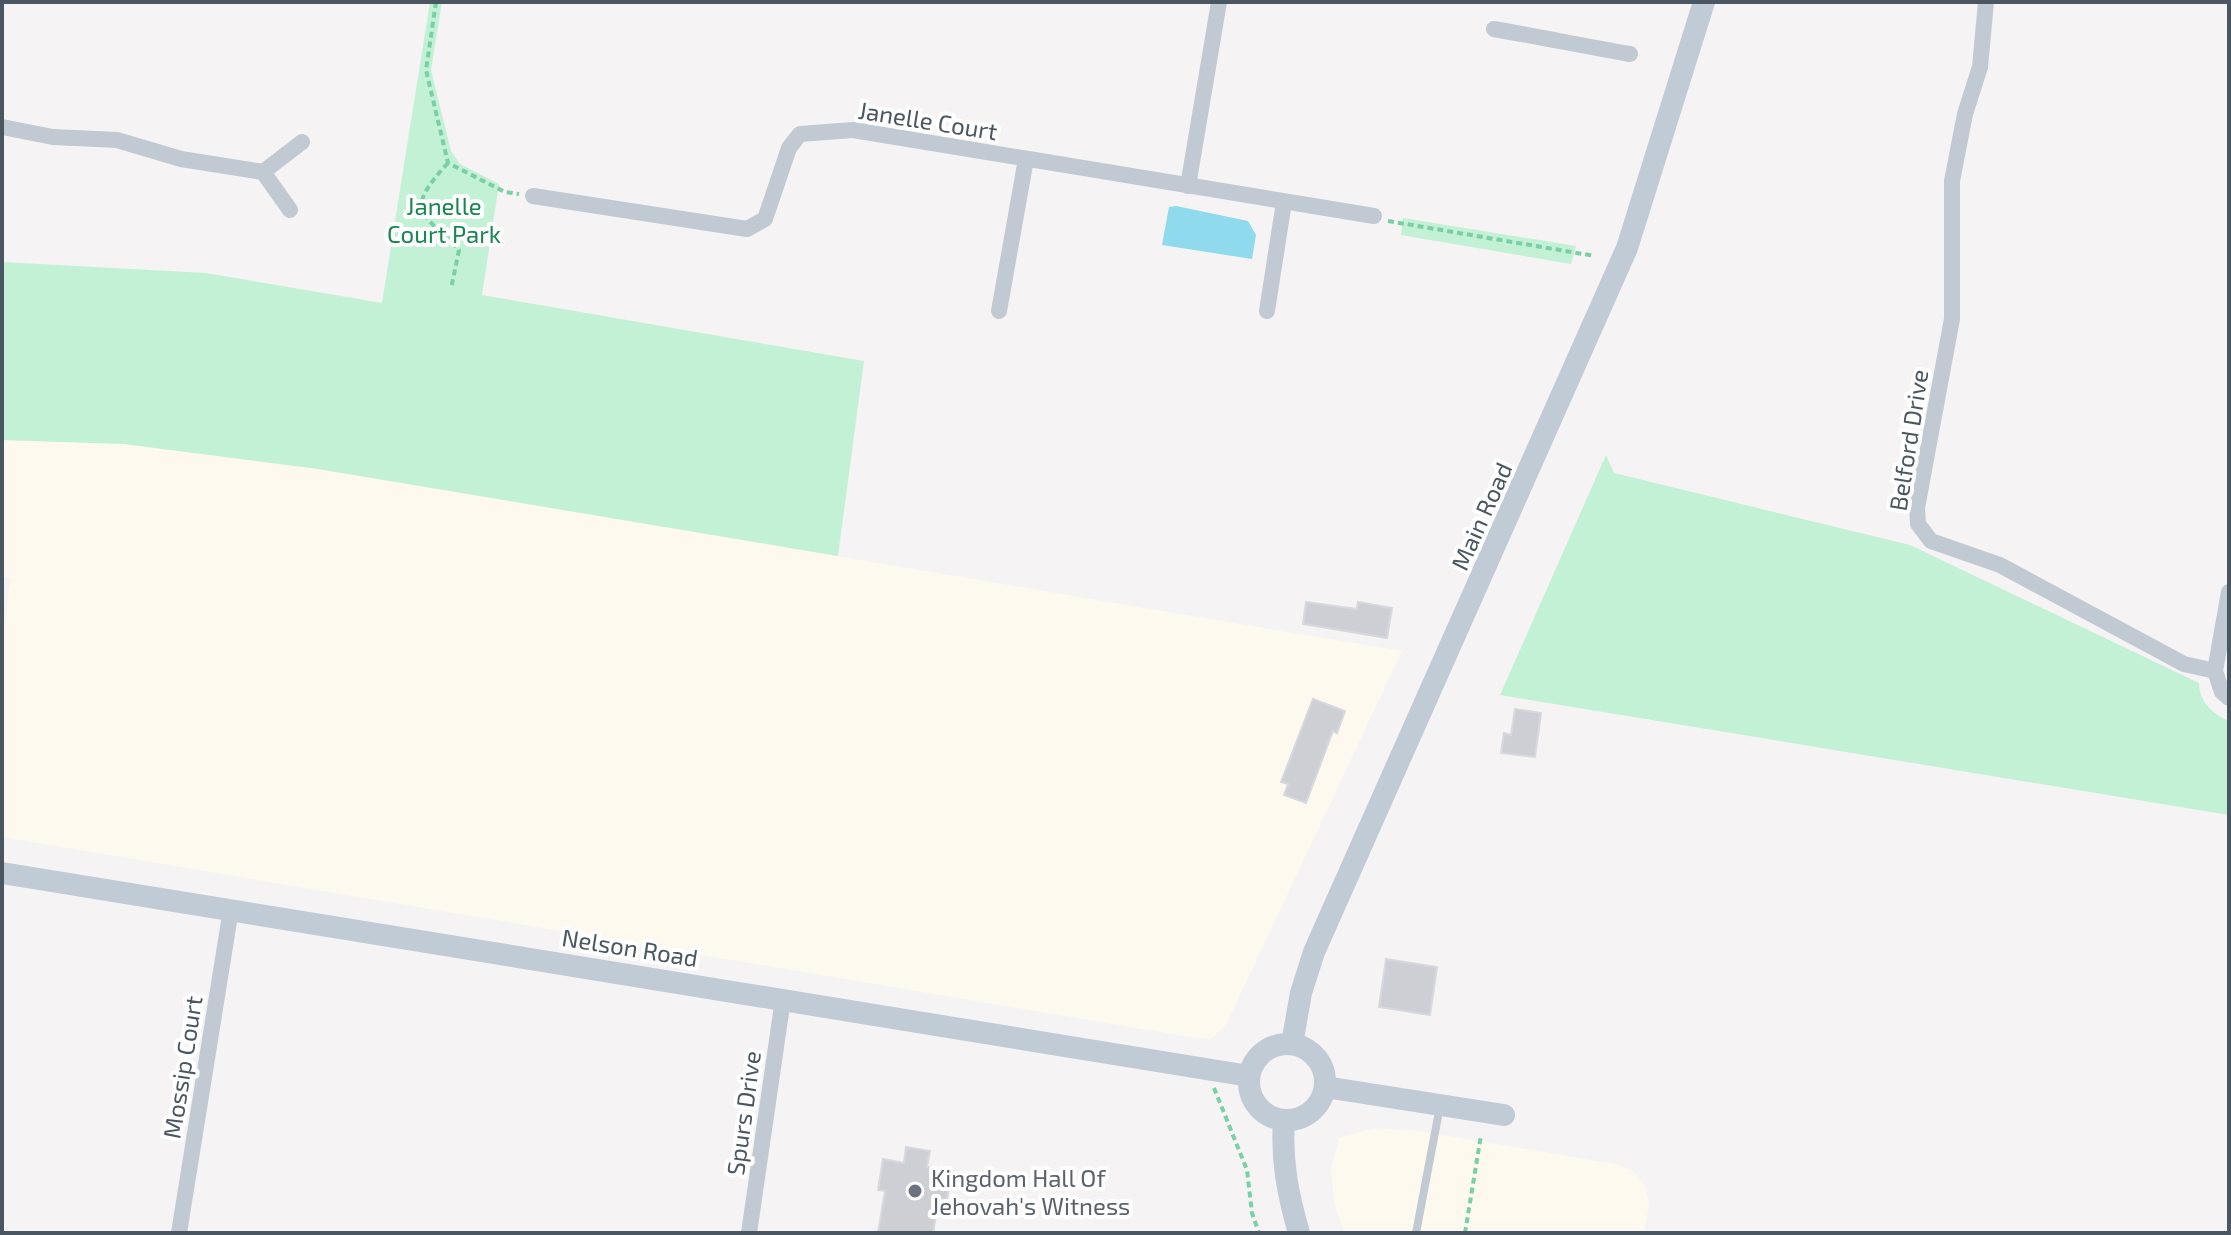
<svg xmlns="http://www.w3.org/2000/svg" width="2231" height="1235" font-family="'Exo 2',sans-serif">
	<rect width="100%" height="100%" fill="#f5f3f3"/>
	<path fill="#fdf9ef" d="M2,440L124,444L318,469L1402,651L1226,1025L1210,1039L1195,1038L2,837V634L11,578L2,576Z
		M1373,1128L1412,1130L1615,1164L1635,1172L1646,1187L1649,1205L1644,1233H1344L1334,1202L1331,1168L1339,1138Z"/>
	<path fill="#c3f1d5" d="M430,2H442L431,70L451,151L460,164L499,184L482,295L864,361L838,556L318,469L124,444L2,440V262L206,273L382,303Z
		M1403,218L1576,246L1571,264L1401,235Z
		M1606,455L1614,473L1910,545L2199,683C2199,702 2213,714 2229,721V815L1500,695Z"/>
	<path fill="#90daee" d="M1176,206L1248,221L1256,235L1252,259L1162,245L1169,207Z"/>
	<path fill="#cdcfd5" stroke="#d7d9de" stroke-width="2" d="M1306,602L1357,609L1358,602L1392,608L1387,638L1303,624Z
		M1313,699L1345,711L1337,733L1333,731L1306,803L1284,795L1288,784L1281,782Z
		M1515,709L1541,713L1535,757L1501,753L1504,733L1511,735Z
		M1386,959L1437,967L1430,1015L1379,1007Z
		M906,1147L930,1151L927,1167L952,1172L947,1200L939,1199L933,1233H878L885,1191L878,1190L883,1159L904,1163Z"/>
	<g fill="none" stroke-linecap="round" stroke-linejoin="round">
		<path stroke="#7ad0a6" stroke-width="4" stroke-dasharray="6 4" stroke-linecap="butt" d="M436,2L426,70L448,163L505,192L519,194
			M448,163C402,213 423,212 459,250L451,289
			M1388,221L1595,256
			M1214,1088L1247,1170L1252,1213L1259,1233
			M1465,1233L1481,1135"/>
		<path stroke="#c1cad2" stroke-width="8" d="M1416,1233L1440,1106"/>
		<path stroke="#c1cad2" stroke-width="16" d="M1986,2L1980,67L1965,114L1952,181V319L1917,508L1918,524L1931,541L2000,565L2184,664L2215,671L2222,692L2229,698
			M1494,29C1540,37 1584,46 1630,54
			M2,127L53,137L117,140L181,159L263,172
			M1188,186L1219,2
			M533,196L747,229L765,219L789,148L800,134L853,130L1374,216
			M290,210L263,172L302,142
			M999,311L1026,159
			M1267,311L1284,202
			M2215,671L2229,592
			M179,1233L231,909
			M749,1233L783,999"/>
		<path stroke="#c1cbd6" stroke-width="22" d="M2,873L1249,1076
			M1292,1044L1301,993L1314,952L1627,248L1704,2
			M1249 1082a38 38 0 1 1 76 0a38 38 0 1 1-76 0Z
			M1325,1087L1504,1115
			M1284,1120C1281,1160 1288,1195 1299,1233"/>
	</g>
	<circle fill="#6b7280" stroke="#fff" stroke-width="3" cx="915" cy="1191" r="8"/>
	<g text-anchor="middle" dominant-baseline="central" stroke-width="8" stroke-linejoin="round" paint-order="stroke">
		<g font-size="24" fill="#4a5661" stroke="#fff">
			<text transform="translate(928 120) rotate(9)">Janelle Court</text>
			<text transform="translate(1908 440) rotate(-81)">Belford Drive</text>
			<text transform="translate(1481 516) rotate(-66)">Main Road</text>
			<text transform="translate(630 947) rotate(9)">Nelson Road</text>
			<text transform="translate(182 1067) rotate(-81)">Mossip Court</text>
			<text transform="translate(743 1113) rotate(-82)">Spurs Drive</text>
		</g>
		<g font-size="24" fill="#17864f" stroke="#fff">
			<text x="444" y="205">Janelle<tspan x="444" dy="28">Court Park</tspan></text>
		</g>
		<g font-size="24" fill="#5b616d" stroke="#fff" text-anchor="start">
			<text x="931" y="1177">Kingdom Hall Of<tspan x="931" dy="28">Jehovah's Witness</tspan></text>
		</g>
	</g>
	<rect width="2231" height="1235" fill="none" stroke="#4a5661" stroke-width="8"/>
</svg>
